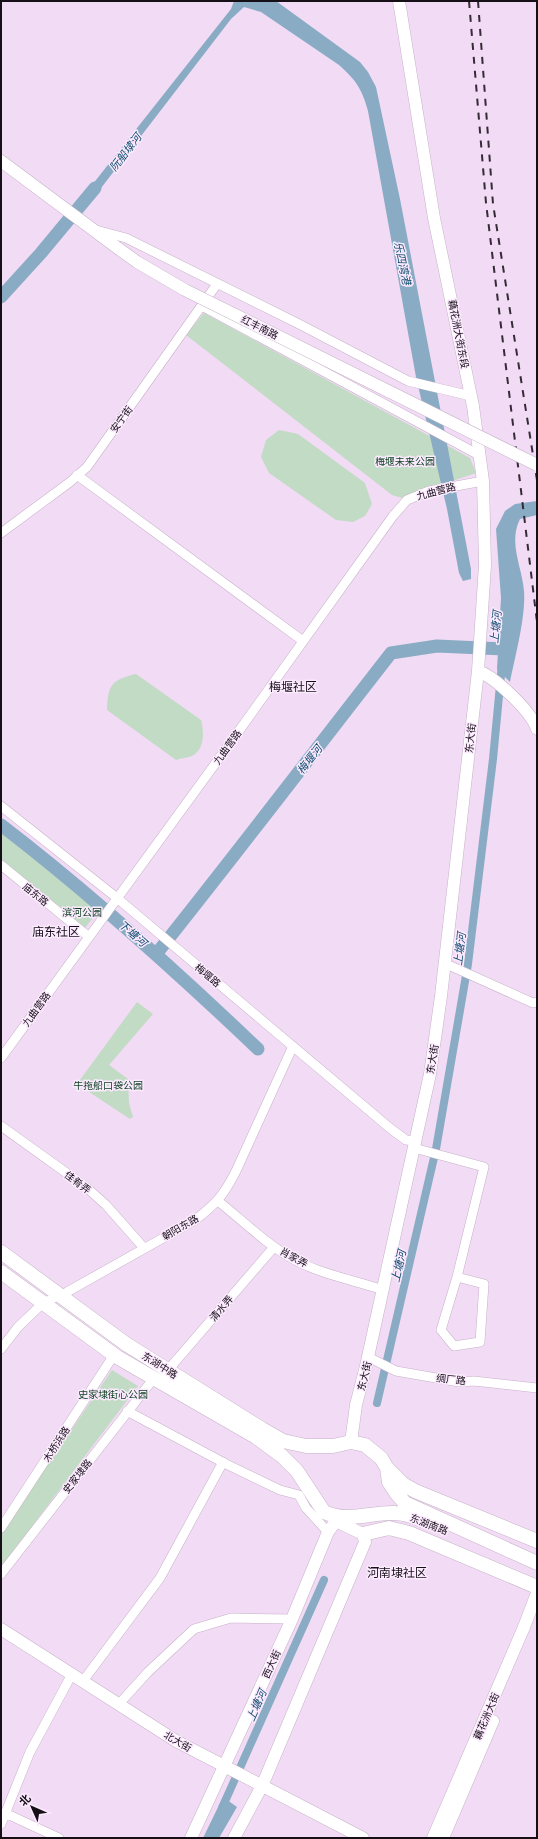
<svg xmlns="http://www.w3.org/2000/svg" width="538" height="1839" font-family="'Noto Sans','Noto Sans SC',sans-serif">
	<rect width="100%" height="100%" fill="#f2dbf4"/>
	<path fill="#c1dbc5" d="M204,313L470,458L476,473L402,498L392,495L186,335Z
		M279,430L298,434L365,483L372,504L365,516L353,522L336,520L269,473L261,457L266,440Z
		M136,674L201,720C204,732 205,749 192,756C187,758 181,758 176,760L107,710C108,685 111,680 136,674Z
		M1,833L99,910L85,928L1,859Z
		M137,1002L153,1014L109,1065L128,1079L129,1103L133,1117L130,1119L77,1084Z
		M112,1370L138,1386L1,1567V1534Z"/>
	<path fill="#89acc4" d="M234,1H276L360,62L368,72L376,87L400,199L471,569V579L463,581L459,573L447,509L416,377L368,111C362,89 356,80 339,65L261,12L244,7L231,19L88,205L81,199L231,9Z
		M537,501V515L520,519C508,543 522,566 524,591C526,616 515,657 510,682L497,669L501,598L496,529L505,511L515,504Z
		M223,1797L237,1807L219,1838H203Z"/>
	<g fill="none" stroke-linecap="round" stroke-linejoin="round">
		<path stroke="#89acc4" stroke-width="8" d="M377,1403L436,1149L468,964L493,759L502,664
			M222,1808L324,1580"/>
		<path stroke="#89acc4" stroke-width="13" d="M1,297L41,253L95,188
			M1,825C91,894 175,970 258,1049
			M157,953C236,854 313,753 391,653L437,646L504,649"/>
		<g stroke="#c6b1c8" stroke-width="10">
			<path id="street" d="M96,230L126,238L301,325L408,381L471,396
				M202,306L479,455
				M77,475L303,641
				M1,533L70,482L87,467L217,284
				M1,806L117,898L391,1129L406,1140L415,1141
				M1,865L89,937
				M444,963L533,1003L537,1002
				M1,1058L223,753L393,516L407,500L429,491L483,481
				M1,1126L86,1187L106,1205L144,1248
				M414,1148L484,1167L457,1277L441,1330L454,1346L480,1342L484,1284L457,1277
				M218,1201C242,1220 266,1244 293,1259C320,1274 353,1280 383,1290
				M1,1349L18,1327L43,1303L67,1292L195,1220C216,1204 224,1195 236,1171L293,1046
				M368,1357L396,1371L459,1382L474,1381L537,1388
				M168,1370L274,1247
				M127,1411L226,1464L280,1490L299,1495L306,1508L328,1532
				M1,1528L110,1361
				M1,1574L154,1378
				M83,1681L160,1578L223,1462
				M119,1704L148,1672L194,1629L231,1618L292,1619
				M5,1813L59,1838
				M1,1824L30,1752L72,1674"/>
		</g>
		<g stroke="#c6b1c8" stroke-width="13">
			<path id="secondary" d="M1,161L119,249
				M478,671C495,677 531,711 537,729
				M351,1442L356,1405L366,1366L430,1074L441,996L478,671L485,565L483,481L473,406L434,218L399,1
				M1,1629L176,1741L363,1838
				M191,1838L292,1619L328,1532L336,1521L363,1534L365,1542L262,1786L234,1838
				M433,1838L524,1627L537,1593
				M443,1838L493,1721"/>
		</g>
		<g stroke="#c6b1c8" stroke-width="15">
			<path id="primary" d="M1,1252L126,1344L262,1429L283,1441L306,1446H333L351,1442L365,1445L381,1458L387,1468L389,1482L397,1494L405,1503L537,1563
				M1,1272L117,1357L256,1437L282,1456L297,1471L324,1512C347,1523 371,1512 395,1513C405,1513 415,1517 424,1521
				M387,1468L403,1484L415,1491L537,1541
				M363,1534L389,1528L409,1533L537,1587"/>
		</g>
		<use href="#street" stroke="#fff" stroke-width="9"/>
		<use href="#secondary" stroke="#fff" stroke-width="12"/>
		<use href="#primary" stroke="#fff" stroke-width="14"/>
		<path stroke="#352b36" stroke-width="2" stroke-dasharray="7 7" stroke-linecap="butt" d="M469,1L486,203L537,622
			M478,1L493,204L537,480"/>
		<g stroke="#c6b1c8" stroke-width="13" stroke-linecap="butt">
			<path id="secondary-bridge" d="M119,249L137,262L185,290L537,465"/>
		</g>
		<use href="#secondary-bridge" stroke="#fff" stroke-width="12"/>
	</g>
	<g text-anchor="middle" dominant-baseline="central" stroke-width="3" stroke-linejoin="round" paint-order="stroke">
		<g font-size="10" fill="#170f18" stroke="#fceafe">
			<text transform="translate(260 327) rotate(27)">红丰南路</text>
			<text transform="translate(459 334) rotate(79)">藕花洲大街东段</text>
			<text transform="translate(121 419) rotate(-54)">安宁街</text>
			<text transform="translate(436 491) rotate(-15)">九曲营路</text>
			<text transform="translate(470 738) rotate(-83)">东大街</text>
			<text transform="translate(227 747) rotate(-54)">九曲营路</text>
			<text transform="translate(36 894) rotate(39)">庙东路</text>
			<text transform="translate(208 975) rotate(40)">梅堰路</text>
			<text transform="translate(36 1009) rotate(-54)">九曲营路</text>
			<text transform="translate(432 1059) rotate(-81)">东大街</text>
			<text transform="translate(78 1182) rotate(37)">佳肴弄</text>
			<text transform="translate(180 1227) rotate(-30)">朝阳东路</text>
			<text transform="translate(294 1257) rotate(28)">肖家弄</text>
			<text transform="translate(221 1308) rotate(-49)">清水弄</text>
			<text transform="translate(160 1365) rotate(32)">东湖中路</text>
			<text transform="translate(364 1376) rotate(-76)">东大街</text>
			<text transform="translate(451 1379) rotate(6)">绸厂路</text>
			<text transform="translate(56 1444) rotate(-57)">木桥浜路</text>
			<text transform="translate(77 1476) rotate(-52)">史家埭路</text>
			<text transform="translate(429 1524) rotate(21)">东湖南路</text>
			<text transform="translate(271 1664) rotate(-66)">西大街</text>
			<text transform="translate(486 1716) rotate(-67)">藕花洲大街</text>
			<text transform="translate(178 1741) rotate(30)">北大街</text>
		</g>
		<g font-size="10" fill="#093f1c" stroke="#fceafe">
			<text x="405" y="461">梅堰未来公园</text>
			<text x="82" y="912">滨河公园</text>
			<text x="108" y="1085">牛拖船口袋公园</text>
			<text x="113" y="1394">史家埭街心公园</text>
		</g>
		<g font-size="11" font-style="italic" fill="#0e4c6e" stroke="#fceafe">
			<text transform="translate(125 152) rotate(-52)">阮船埭河</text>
			<text transform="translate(403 263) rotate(78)">乐四湾港</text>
			<text transform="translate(495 627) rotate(-84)">上塘河</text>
			<text transform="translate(309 759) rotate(-52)">梅堰河</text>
			<text transform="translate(133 933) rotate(41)">下塘河</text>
			<text transform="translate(459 949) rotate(-83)">上塘河</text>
			<text transform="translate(398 1266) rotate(-77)">上塘河</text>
			<text transform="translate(256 1705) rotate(-66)">上塘河</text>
		</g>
		<g font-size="12" fill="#170f18" stroke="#fceafe">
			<text x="293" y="686">梅堰社区</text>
			<text x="56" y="931">庙东社区</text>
			<text x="397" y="1572">河南埭社区</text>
		</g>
	</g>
	<rect width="538" height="1839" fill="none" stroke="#170f18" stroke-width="4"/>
	<g transform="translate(32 1807) rotate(315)" stroke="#fceafe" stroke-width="3" paint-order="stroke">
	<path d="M0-3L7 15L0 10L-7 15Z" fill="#170f18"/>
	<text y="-6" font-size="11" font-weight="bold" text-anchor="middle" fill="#170f18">北</text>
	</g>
</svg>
